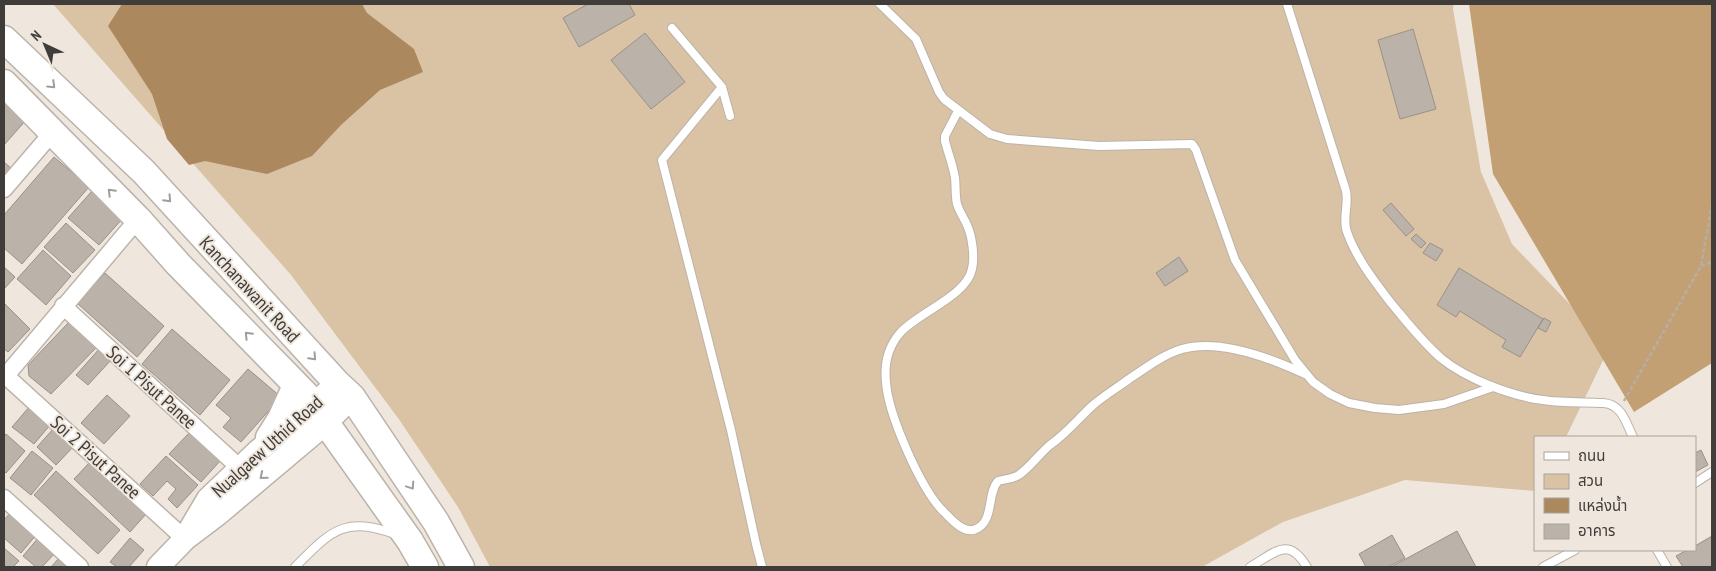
<svg xmlns="http://www.w3.org/2000/svg" width="1716" height="571" font-family="'PT Sans Narrow','Noto Sans Thai',sans-serif">
	<rect width="100%" height="100%" fill="#efe7dd"/>
	<path fill="#dac2a4" d="M53,4H1454L1453,9L1481,172L1512,244L1610,346L1566,437H1535V491L1405,480L1283,522L1202,567H490L458,507L398,418L291,275Z"/>
	<path fill="#c3a074" d="M1469,4H1712V363L1634,412L1493,174Z"/>
	<path fill="#ab885d" d="M122,4H362L367,13L414,49L423,72L380,90L341,125L312,156L267,174L205,161L189,165L167,139L152,94L108,26Z"/>
	<path fill="#bbb3aa" stroke="#999188" d="M588,4H629L635,15L579,47L563,18Z
		M1413,29L1436,109L1400,119L1378,40Z
		M645,33L685,82L651,109L611,60Z
		M4,99L27,119L4,145Z
		M54,157L89,187L22,264L4,248V215Z
		M4,162L12,169L4,178Z
		M92,191L123,218L99,245L68,218Z
		M1391,203L1414,229L1406,236L1383,210Z
		M66,223L95,250L73,273L44,247Z
		M1416,234L1426,243L1421,248L1411,239Z
		M1430,243L1443,250L1436,261L1423,253Z
		M43,250L71,276L46,305L17,279Z
		M1179,257L1188,271L1165,286L1156,273Z
		M4,267L15,277L4,289Z
		M1459,268L1543,319L1520,357L1502,347L1506,340L1460,311L1456,317L1437,305Z
		M105,273L164,326L137,357L77,303Z
		M4,303L30,329L8,352L4,349Z
		M1544,318L1551,322L1546,332L1538,328Z
		M70,321L97,347L51,394L29,376L28,365Z
		M172,329L230,380L200,415L142,364Z
		M100,348L112,359L88,385L76,375Z
		M248,369L281,397L241,442L223,427L231,418L216,405Z
		M107,395L130,416L104,444L81,423Z
		M30,406L51,424L34,444L12,427Z
		M54,428L74,446L56,465L37,447Z
		M190,432L221,460L201,482L169,454Z
		M6,434L25,451L6,473L4,471V437Z
		M1701,450L1708,465L1695,472V453Z
		M32,451L53,468L31,495L10,478Z
		M166,456L198,485L177,508L168,499L176,489L167,481L153,496L140,484Z
		M90,462L146,514L130,532L74,479Z
		M56,471L120,530L98,554L34,495Z
		M12,511L37,534L21,553L4,538V520Z
		M1457,531L1476,567H1391Z
		M1392,535L1405,558L1388,567H1366L1359,554Z
		M1712,536V567H1683L1676,556L1687,550H1695V546Z
		M39,537L56,552L42,567H36L23,556Z
		M130,538L144,550L129,567H117L110,562Z
		M4,548L19,561L13,567H4Z
		M60,557L72,567H51Z"/>
	<g fill="none" stroke-linecap="round" stroke-linejoin="round">
		<g stroke="#bbb3aa" stroke-width="10">
			<path id="lane" d="M880,4L916,39L939,92L944,99L990,134L1007,139L1099,146L1192,144L1196,150L1235,260L1295,360L1313,382L1330,394L1349,403L1375,408L1399,410L1444,404L1493,387
				M1287,4L1346,191C1349,205 1342,220 1347,232C1356,258 1375,282 1391,303C1407,322 1423,343 1442,359C1467,379 1511,396 1543,400C1562,403 1583,402 1603,403C1622,404 1626,423 1633,437
				M672,28L722,87L730,116
				M722,87L662,160L731,430L756,544L762,567
				M958,111L945,136V141C948,153 953,165 955,178C956,186 955,195 957,204C959,211 964,218 967,225C972,236 975,256 972,269C967,296 917,313 900,333C888,347 884,364 886,382C888,414 921,490 944,512C952,520 965,536 978,528C994,519 987,493 998,481C1005,479 1011,479 1017,476C1027,471 1040,453 1050,445C1067,433 1077,420 1092,406C1103,396 1117,388 1129,379C1146,368 1162,355 1182,349C1220,338 1273,359 1307,375
				M1695,483L1712,472
				M1657,550L1667,567
				M295,567C331,531 344,515 397,535
				M1250,567C1275,553 1288,535 1307,567
				M1543,567L1575,550"/>
		</g>
		<g stroke="#bbb3aa" stroke-width="19">
			<path id="street" d="M4,189L52,133
				M63,306L240,468
				M6,376L185,539
				M4,378L138,219
				M4,498L80,567"/>
		</g>
		<g stroke="#bbb3aa" stroke-width="25">
			<path id="secondary" d="M267,437L279,418L295,383
				M189,531L208,499L258,451L315,404L337,383
				M158,567L185,539L218,514L326,423L352,397"/>
		</g>
		<g stroke="#bbb3aa" stroke-width="29">
			<path id="primary" d="M4,39L144,172L337,383L352,397L436,522L461,567
				M4,83L138,219L178,264L315,404L326,423L410,541L425,567"/>
		</g>
		<path stroke="#b6afa8" stroke-width="2.5" stroke-dasharray="4 2.5" stroke-linecap="butt" d="M1701,266L1712,262
			M1624,401L1701,266L1712,204"/>
		<use href="#lane" stroke="#fff" stroke-width="8"/>
		<use href="#street" stroke="#fff" stroke-width="16"/>
		<use href="#secondary" stroke="#fff" stroke-width="22"/>
		<use href="#primary" stroke="#fff" stroke-width="26"/>
	</g>
	<defs><path id="oneway-chevron" d="M-2-3.5L2.5 0L-2 3.5" fill="none" stroke-width="1.6" stroke-linecap="round" stroke-linejoin="round" transform="scale(1.25)"/></defs>
	<g stroke="#a09e9c">
		<use href="#oneway-chevron" transform="translate(52 85) rotate(44)"/>
		<use href="#oneway-chevron" transform="translate(111 192) rotate(-135)"/>
		<use href="#oneway-chevron" transform="translate(168 199) rotate(47)"/>
		<use href="#oneway-chevron" transform="translate(248 335) rotate(-134)"/>
		<use href="#oneway-chevron" transform="translate(313 357) rotate(47)"/>
		<use href="#oneway-chevron" transform="translate(263 476) rotate(140)"/>
		<use href="#oneway-chevron" transform="translate(411 486) rotate(56)"/>
	</g>
	<g text-anchor="middle" dominant-baseline="central" stroke-width="4" stroke-linejoin="round" paint-order="stroke">
		<g font-size="19" fill="#403c39" stroke="#efe7dd">
			<text transform="translate(250 289) rotate(47)">Kanchanawanit Road</text>
			<text transform="translate(152 387) rotate(42)">Soi 1 Pisut Panee</text>
			<text transform="translate(267 446) rotate(-42)">Nualgaew Uthid Road</text>
			<text transform="translate(96 457) rotate(42)">Soi 2 Pisut Panee</text>
		</g>
	</g>
	<rect width="1716" height="571" fill="none" stroke="#403c39" stroke-width="10"/>
	<rect x="1534" y="436" width="162" height="115" fill="#efe7dd" stroke="#a9a39b"/>
	<rect x="1544" y="452" width="25" height="8" fill="#ffffff" stroke="#a9a39b"/>
	<text x="1578" y="461" font-size="15" fill="#403c39">ถนน</text>
	<rect x="1544" y="474" width="25" height="15" fill="#dac2a4" stroke="#a9a39b"/>
	<text x="1578" y="486" font-size="15" fill="#403c39">สวน</text>
	<rect x="1544" y="498" width="25" height="15" fill="#ab885d" stroke="#a9a39b"/>
	<text x="1578" y="511" font-size="15" fill="#403c39">แหล่งน้ำ</text>
	<rect x="1544" y="524" width="25" height="15" fill="#bbb3aa" stroke="#a9a39b"/>
	<text x="1578" y="536" font-size="15" fill="#403c39">อาคาร</text>
	<g transform="translate(45 45) rotate(316)" stroke="#efe7dd" stroke-width="4" paint-order="stroke">
	<path d="M0-4L9 19L0 12L-9 19Z" fill="#403c39"/>
	<text y="-8" font-size="14" font-weight="bold" text-anchor="middle" fill="#403c39">N</text>
	</g>
</svg>
